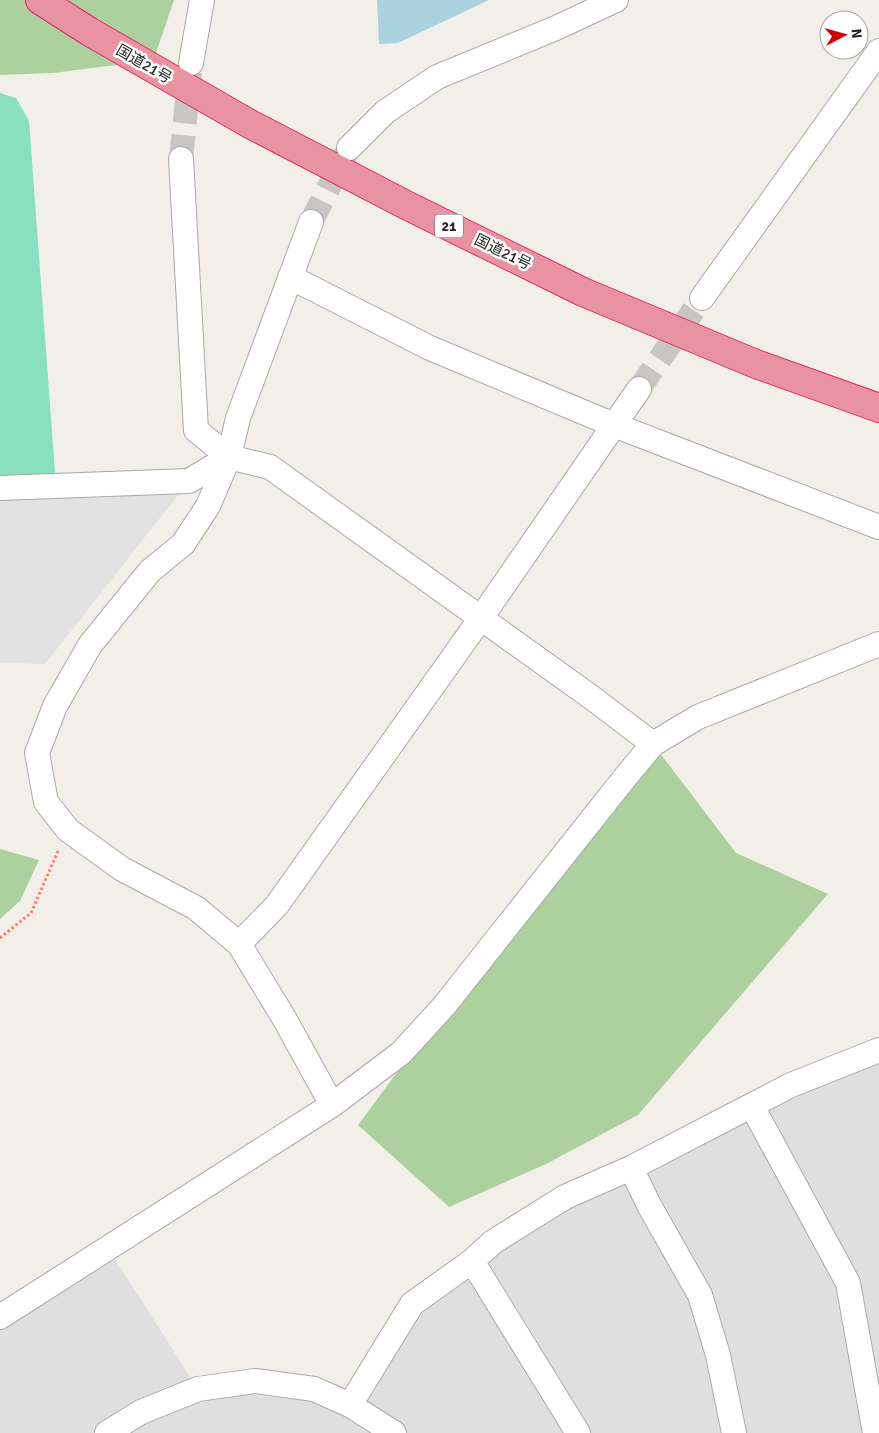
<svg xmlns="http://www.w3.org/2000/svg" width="879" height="1433" font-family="Signika,'Noto Sans JP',sans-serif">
	<rect width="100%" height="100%" fill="#f2efe9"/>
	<path fill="#e0dfdf" d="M879,1049V1433H0V1317L108,1248L198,1389L350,1405L412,1304L631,1168Z"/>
	<path fill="#add19e" d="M0,0H174L156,53L155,60L53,73L0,75Z
		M653,744L736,853L828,894L638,1115L546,1164L449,1207L358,1125L478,963Z
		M0,849L39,860L20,901L0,919Z"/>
	<path fill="#88e0be" d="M0,93L16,98L29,121L56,486L0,488Z"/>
	<path fill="#e2e2e2" d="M189,481L45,664L0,663V496Z"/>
	<path fill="#aad3df" d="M377,0H489L398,43L379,44Z"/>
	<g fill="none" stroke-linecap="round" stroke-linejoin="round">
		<path stroke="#c8c6c1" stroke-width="24" stroke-dasharray="24 12" stroke-linecap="butt" d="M181,159L190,72
			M311,222L347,152
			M639,389L702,298"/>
		<g stroke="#a9a9a9" stroke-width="26">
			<path id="minor" d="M191,63L202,0
				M349,148L385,112L437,77L556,28L616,0
				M181,159L196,430L229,457L270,467L591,697L653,744
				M311,222L238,418L229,457L208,506L183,544L150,571L90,645L55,706L37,753L46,802L68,830L122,869L196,908L239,944L284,1018L332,1105
				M290,277L430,348L614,425L879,527
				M702,298L879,51
				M0,488L189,481L229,457
				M239,944L277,905L481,618L639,389
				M752,1106L848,1283L875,1433
				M631,1168L650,1207L700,1295L718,1355L734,1433
				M472,1261L578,1433
				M0,1317L332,1105L401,1053L444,1006L627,775L653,744L698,717L879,644
				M350,1405L412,1304L472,1261L493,1242L565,1197L631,1168L791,1085L879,1050
				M107,1433L141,1412L198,1389L255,1381L314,1389L350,1405L394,1433"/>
		</g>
		<g stroke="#dc2a67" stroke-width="30">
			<path id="highway" d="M40,0L90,32L250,124L408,206L583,292L756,364L879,408"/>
		</g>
		<path stroke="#fa8072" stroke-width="3" stroke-dasharray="2.5 2.5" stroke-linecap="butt" d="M0,938L31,913L58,851"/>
		<use href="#minor" stroke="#fff" stroke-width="24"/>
		<use href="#highway" stroke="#e892a2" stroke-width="28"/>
	</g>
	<g text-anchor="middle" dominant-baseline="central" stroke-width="5" stroke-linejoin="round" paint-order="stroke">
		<rect fill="#fff" stroke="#646464" stroke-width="1" x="435" y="214.5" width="28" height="23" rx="4"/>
		<g font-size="14" font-weight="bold" fill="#222">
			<text x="449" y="226">21</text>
		</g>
		<g font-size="15" fill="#222" stroke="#fff">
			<text transform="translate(144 64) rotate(30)">国道21号</text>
			<text transform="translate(503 252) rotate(26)">国道21号</text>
		</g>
	</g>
	<g transform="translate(844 35) rotate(84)"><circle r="24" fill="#ffffff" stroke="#a7a7a7"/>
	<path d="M0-4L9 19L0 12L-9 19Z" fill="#d40000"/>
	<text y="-8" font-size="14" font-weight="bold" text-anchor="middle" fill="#222222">N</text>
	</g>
</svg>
